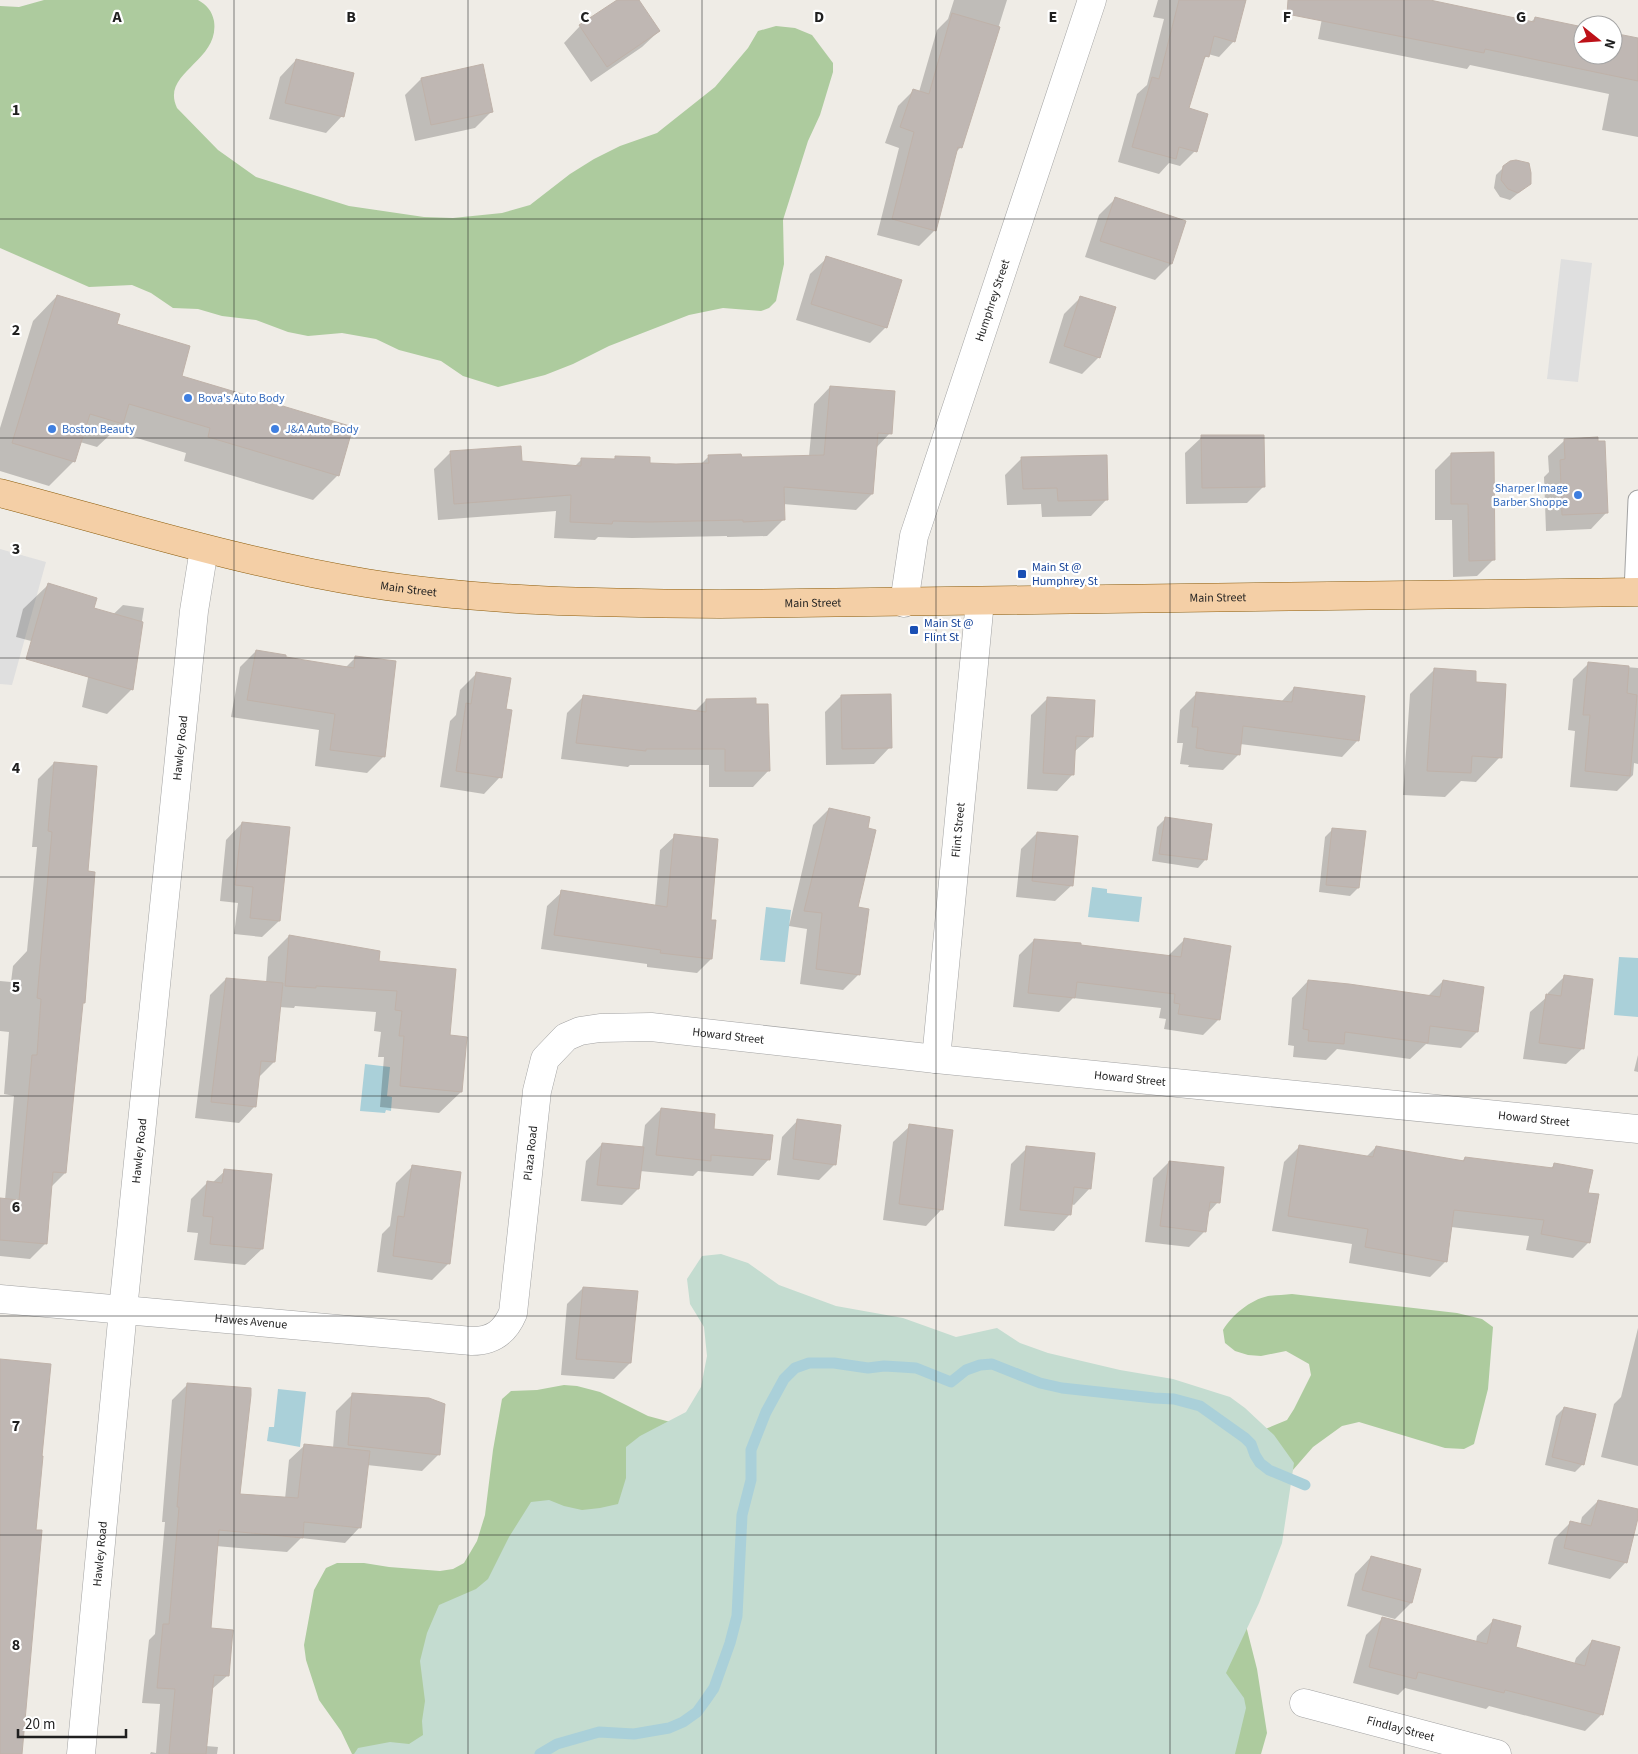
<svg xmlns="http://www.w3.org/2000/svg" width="1638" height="1754" font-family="'Source Sans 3',sans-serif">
	<rect width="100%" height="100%" fill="#efece6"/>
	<path fill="#adcb9e" d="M44,0H198C207,5 212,11 214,21C220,62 160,72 177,108L218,150L256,177L349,206L424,217L453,218L502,213L530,205L570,174L594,159L620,146L657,133L715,87L748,48L758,31L776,26L795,28L812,35L833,63V72L820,115L808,141L783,220L784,264L776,301L769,308L761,311L723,308L689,315L609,346L573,364L545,375L498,387L463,376L441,361L399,350L376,339L342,333L308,336L288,332L256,320L222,316L198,309L173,308L151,293L132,285L89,287L0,248V6L19,7Z
		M1292,1294L1457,1313L1482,1319L1493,1327L1488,1389L1474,1444L1464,1449L1445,1448L1359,1422L1342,1426L1313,1447L1272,1494L1241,1606L1257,1669L1267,1733L1261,1754H352L341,1731L319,1700L306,1660L304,1645L314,1590L326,1568L337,1563H364L389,1567L440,1571L453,1569L464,1563L477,1541L485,1515L493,1450L502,1399L511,1391L537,1390L564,1385L577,1386L600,1392L648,1416L674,1423L1263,1430L1287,1420L1294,1409L1311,1375L1309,1364L1286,1351L1261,1356L1248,1355L1235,1351L1225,1343L1223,1330C1232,1315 1250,1300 1268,1296C1276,1295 1284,1295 1292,1294Z"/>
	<path fill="#c4dcd0" d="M721,1254L748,1263L779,1285L836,1306L903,1318L956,1337L997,1328L1020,1343L1048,1353L1120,1370L1173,1379L1230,1397L1245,1408L1274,1435L1294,1463L1282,1543L1259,1603L1226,1673L1244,1698L1246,1708L1235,1754H354L358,1748L390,1742L409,1744L423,1735L422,1721L425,1701L420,1661L427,1633L439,1605L476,1589L488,1579L509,1537L531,1502L549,1500L564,1506L582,1510L600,1508L618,1504L626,1478V1447L640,1436L686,1412L701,1387L707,1356L704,1327L690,1304L687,1279L702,1256Z"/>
	<path fill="#dfdfdf" d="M1561,259L1592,263L1578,382L1547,379Z
		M0,549L46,562L12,685L0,684Z"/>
	<path fill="#aad0d9" d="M1092,887L1107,889V893L1142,897L1139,922L1088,917Z
		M766,907L791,910L785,962L760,960Z
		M1619,957L1638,958V1017L1614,1015Z
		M365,1064L390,1067L387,1096L392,1097L391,1111L386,1110L385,1113L360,1111Z
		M278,1389L306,1392L300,1447L267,1441L269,1427H274Z"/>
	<path fill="#0003" d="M619,0H638L659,31L642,47L591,82L564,43L580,26Z
		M954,0H1007L961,147L954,154L934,231L919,246L877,235L899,148L885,143L898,106L914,90L919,92L937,30L948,19Z
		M1158,0H1244L1234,41L1219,57L1208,54L1202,62L1188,109L1195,151L1180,166L1169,163L1159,174L1118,162L1137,94L1147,85L1164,19L1153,17Z
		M1328,0H1411L1531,22L1535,18L1583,28V55H1613V34L1638,39V137L1602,130L1609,94L1470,65L1467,69L1318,39L1325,3Z
		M296,60L342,116L326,133L269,119L280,77Z
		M421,79L491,112L475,128L415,141L405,95Z
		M1504,167L1530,183L1510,200L1500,197L1494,188L1496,175Z
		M1116,198L1171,264L1155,280L1085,257L1099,215Z
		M827,258L886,327L870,343L796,320L810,274Z
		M57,296L116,325L180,377L338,475L313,500L184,461L186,453L114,431L97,447L80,442L73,462L49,486L0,471V428L33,321Z
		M1081,297L1099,357L1082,374L1049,363L1064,314Z
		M830,387L890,433L876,448L872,494L856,510L783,504V520L767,536L727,537V536L632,538L598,537L595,540L554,538L556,511L438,520L434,469L450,453L521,462L574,467L582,459L613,460L616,457L649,464L700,465L709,456L741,458L809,456L814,404Z
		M1202,437L1264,486L1247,503L1186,504L1185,453Z
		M1565,440L1607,512L1591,529L1546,531L1544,477L1549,472L1548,456Z
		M1451,454L1493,560L1477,576L1453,577L1452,520H1435V470Z
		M1022,458L1107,499L1091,516L1042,517L1041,504L1007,505L1005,475Z
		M48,585L65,650L16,637L23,609Z
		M123,605L144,608L131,690L107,714L82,707L98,629Z
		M256,651L284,658L345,668L356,657L384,756L367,773L315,766L319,730L231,717L240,667Z
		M1588,664L1638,668V764L1634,763L1633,775L1617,791L1570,787L1575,731L1568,730L1573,679Z
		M1434,670L1500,757L1476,782L1461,781L1445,797L1403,795L1410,694Z
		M476,674L504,710L500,777L484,794L440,787L450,721L456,715L460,690Z
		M1294,688L1358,740L1342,757L1240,744L1239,754L1223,770L1188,767L1189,765L1180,764L1183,743H1177L1180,710L1196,694L1281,702Z
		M841,696L890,747L874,764L826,765L825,712Z
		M583,697L695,711L706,700L769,770L753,787H709V765H630L628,767L561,759L567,713Z
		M1047,699L1092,736L1074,752L1073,774L1057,791L1027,789L1031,715Z
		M54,763L86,872L82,1004L65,1173L51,1187L46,1243L30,1259L0,1256V1199L5,1200L14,1096L4,1094L9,1032L0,1031V981L11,982L13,966L27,951L37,847H32L38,779Z
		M829,809L856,908L859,974L843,990L800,984L807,929L789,926L813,825Z
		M1165,819L1205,860L1198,868L1152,861L1157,827Z
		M242,823L279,921L262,937L234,934L238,903L220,901L226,840Z
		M1333,829L1358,888L1350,896L1319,892L1325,837Z
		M1037,833L1072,885L1055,901L1016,897L1021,849Z
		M675,836L711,959L697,973L647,967V964L541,949L547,906L562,892L655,906L660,850Z
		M289,936L378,962L448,1037L461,1092L439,1113L380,1107L384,1057H378L381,1032L374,1031L376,1012L295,1006L294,1008L279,1007L274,1062L258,1078L255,1106L239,1123L195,1118L210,995L226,979L266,983L268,957Z
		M1034,940L1169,957V955L1184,940L1230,947L1218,1020L1203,1035L1164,1029L1166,1019L1159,1018L1161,1008L1073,998L1059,1012L1013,1007L1019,955Z
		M1565,976L1583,1048L1566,1064L1523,1059L1530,1012L1548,996V993Z
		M1308,981L1428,996L1443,981L1477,1032L1461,1048L1426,1044L1410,1059L1337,1049L1326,1060L1293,1057L1294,1046L1288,1045L1292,998Z
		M1638,1055V1072L1634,1071Z
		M661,1109L712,1130L769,1159L753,1176L698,1171L693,1176L640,1171L638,1189L622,1205L581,1201L586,1161L602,1144L642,1148L645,1125Z
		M798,1120L835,1164L819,1180L777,1175L782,1137Z
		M910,1126L942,1209L926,1226L883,1220L893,1142Z
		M1300,1146L1366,1157L1376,1147L1462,1161L1465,1158L1550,1169L1555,1164L1587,1194L1589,1242L1573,1258L1526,1250L1529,1236L1451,1227L1446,1261L1430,1277L1349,1263L1352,1244L1272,1231L1284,1162Z
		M1027,1148L1090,1188L1074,1205L1071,1204L1070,1214L1054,1231L1004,1226L1011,1164Z
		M1169,1162L1218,1202L1208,1213L1205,1231L1189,1247L1145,1242L1153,1178Z
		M413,1166L449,1263L432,1280L377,1272L382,1234L390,1226L396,1183Z
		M225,1171L262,1249L245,1265L194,1260L198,1233L187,1232L191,1199L207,1183H212Z
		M583,1288L630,1363L614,1379L561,1375L567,1304Z
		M1638,1328V1466L1601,1457L1614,1404L1621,1397Z
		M187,1385L239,1495L285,1499L289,1460L305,1445L333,1448L336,1411L352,1395L439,1454L422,1471L367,1465L360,1527L345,1543L301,1538L287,1552L216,1546L210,1629L228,1675L211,1690L206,1746L218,1747L217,1754H150L151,1752L156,1753L160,1704L142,1703L149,1640L155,1634L165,1522H162L172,1400Z
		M1564,1408L1583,1464L1575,1472L1545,1465L1556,1416Z
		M1598,1501L1638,1510L1626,1562L1610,1579L1548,1564L1554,1539L1570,1523L1580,1525L1582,1517Z
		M1371,1557L1411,1603L1395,1619L1347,1606L1355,1574Z
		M1382,1619L1476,1642L1477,1636L1494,1620L1514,1648L1574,1664L1576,1658L1592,1641L1602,1714L1585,1731L1489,1706L1486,1709L1405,1688L1398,1695L1353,1683L1366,1635Z"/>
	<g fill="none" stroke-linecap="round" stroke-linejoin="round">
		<path stroke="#aad0d9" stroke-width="11" d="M540,1754L557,1744L599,1732L634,1734L669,1728L683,1722L697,1712L705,1701L714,1688L730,1643L737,1616L742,1515L751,1480V1450L766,1412L784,1379L795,1368L809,1363H834L868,1368L884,1366L901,1367L916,1368L951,1382L966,1370L980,1365L992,1364L1040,1383L1062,1388L1154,1398L1174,1399L1200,1406L1245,1438L1251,1444L1255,1455L1260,1463L1269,1470L1305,1485"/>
	</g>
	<path fill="#bfb7b3" stroke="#bfb2a9" d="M617,0H639L660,31L607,67L579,25Z
		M1179,0H1246L1235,42L1214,36L1209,57L1205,56L1189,108L1208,114L1197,152L1179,147L1176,159L1132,147L1152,77L1159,79Z
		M1288,0H1430L1534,22L1535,17L1583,27V55H1613V33L1638,38V81L1485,49L1484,53L1287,14Z
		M952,13L1000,27L962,148L958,147L936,231L892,219L914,132L900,127L913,89L929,94Z
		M296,59L354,73L344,117L285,103Z
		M483,64L493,112L431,125L421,78Z
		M1516,160L1529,163L1531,173V184L1518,193L1508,189L1501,180L1503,166L1510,161Z
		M1115,197L1186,221L1172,264L1100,241Z
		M826,256L902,280L887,328L811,304Z
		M57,295L120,314L117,324L190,346L182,376L353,427L339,476L208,437L210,428L129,404L123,424L90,414L75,462L12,443Z
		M1080,296L1116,307L1100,358L1064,346Z
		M830,386L895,391L892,434L878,433L873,494L784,487L785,520L743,522V520L649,522L613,521L612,524L570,522L571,495L454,504L450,451L521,446L522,461L581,466V458L615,459V456L650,457V463L676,464L709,463L708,455L741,454L742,457L824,455Z
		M1201,435H1264L1265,487L1202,488Z
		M1598,437V441H1605L1608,513L1562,515L1560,460L1565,459L1564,439Z
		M1494,452L1495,560L1469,561L1468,504H1451V453Z
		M1107,455L1108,500L1058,501L1057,488L1023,489L1021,457Z
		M48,583L97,598L94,608L143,622L133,690L26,659Z
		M256,650L286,655V657L354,668L355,656L396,661L385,757L330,750L335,714L247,700Z
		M1588,662L1629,666L1627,693L1637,695L1630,776L1585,771L1590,715H1583Z
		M1434,668L1476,671V682L1506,684L1502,758L1472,756L1471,773L1427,771Z
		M476,672L511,678L506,709L512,710L502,778L456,771L466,703L471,704Z
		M1294,687L1365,696L1359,741L1243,726L1240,755L1204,750V749L1196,748L1198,727H1192L1196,692L1292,702Z
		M891,694L892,748L842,749L841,695Z
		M583,695L706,712V699L756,698V704H768L770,771H725V749H646V751L576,743Z
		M1047,697L1095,700L1093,737L1076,736L1074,775L1043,773Z
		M54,762L97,766L88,871L95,872L85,1003H83L66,1173L53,1172L47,1244L0,1240V1198L19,1200L32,1055H37L41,999L37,998L52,832L48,831Z
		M829,808L870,817L868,828L876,830L858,907L869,909L860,975L816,969L822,913L804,911Z
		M1165,817L1212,824L1207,860L1159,854Z
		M242,822L290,827L280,921L250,918L253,887L235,885Z
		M1332,828L1366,831L1359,888L1326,885Z
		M1037,832L1078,836L1073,886L1032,881Z
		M674,834L718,839L711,920H716L712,959L660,953L661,950L554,935L561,890L667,907Z
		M289,935L380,951L379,961L456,969L450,1035L467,1037L462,1092L400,1086L404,1036H399L402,1011L395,1010L397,991L316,986V988L285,986Z
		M1184,938L1231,946L1220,1020L1178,1014L1180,1004L1174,1003L1175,994L1077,982L1075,998L1028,993L1034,939L1081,943V945L1181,957Z
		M1564,975L1593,979L1584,1049L1539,1043L1546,994L1561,996Z
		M226,978L283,983L275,1062L261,1061L256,1107L211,1102Z
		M1308,980L1349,984L1440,997L1443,980L1484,987L1478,1032L1430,1026L1428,1043L1345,1032L1344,1044L1308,1041L1309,1030L1303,1029Z
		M661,1108L715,1114L714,1129L773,1135L770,1160L711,1155V1161L656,1155Z
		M797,1119L841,1125L836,1165L793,1159Z
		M909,1124L953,1130L943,1210L899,1204Z
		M602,1143L644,1147L639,1189L597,1185Z
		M1299,1145L1373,1157L1376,1146L1464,1161L1465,1157L1553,1168L1554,1163L1593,1170L1588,1193L1599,1194L1590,1243L1541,1234L1544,1220L1454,1210L1447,1262L1365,1247L1368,1229L1288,1216Z
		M1026,1146L1095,1153L1091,1189L1074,1187L1071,1215L1020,1210Z
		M1169,1161L1224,1167L1220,1203L1210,1202L1206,1232L1160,1226Z
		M412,1165L461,1172L450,1264L393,1256L398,1216L404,1217Z
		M224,1169L272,1174L263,1249L210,1244L213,1217L203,1216L207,1181L222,1183Z
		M583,1287L638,1291L631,1363L576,1359Z
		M0,1359L51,1364L42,1456H43L36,1530H42L22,1754H0Z
		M187,1383L251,1388V1395L240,1494L298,1498L304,1444L370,1451L361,1528L304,1522L303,1538L219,1530L211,1628L233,1630L229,1676L214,1675L206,1754H169L175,1689L157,1688L163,1624H169L179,1507H177Z
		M352,1393L429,1398L445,1404L440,1455L348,1445Z
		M1564,1407L1596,1414L1584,1465L1552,1457Z
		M1598,1500L1638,1509V1518L1627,1563L1564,1548L1570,1521L1591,1526Z
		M1371,1556L1421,1569L1412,1603L1362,1590Z
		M1382,1617L1487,1644L1493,1619L1521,1626L1516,1647L1585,1666L1592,1640L1620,1647L1603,1715L1505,1690L1504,1693L1418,1672L1416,1679L1369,1667Z"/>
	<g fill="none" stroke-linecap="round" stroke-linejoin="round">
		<g stroke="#a3a3a3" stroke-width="21">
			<path id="service" d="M1634,592L1638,500"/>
		</g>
		<g stroke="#a3a3a3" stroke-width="29">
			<g id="minor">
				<path id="s1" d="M904,603L914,536L1092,0"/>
				<path id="s2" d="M936,1059L980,601"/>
				<path id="s3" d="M0,1299L472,1341C493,1341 505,1332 513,1313L537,1091L545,1059L566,1037L580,1031L600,1028L651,1027L936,1059L1638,1129"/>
				<path id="s4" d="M1304,1703L1497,1754"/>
				<path id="s5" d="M81,1754L123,1310L194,611L204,549"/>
			</g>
		</g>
		<g stroke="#8d5d0c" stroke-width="29">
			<g id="primary">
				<path id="s6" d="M0,493C122,525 242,563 366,583C483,602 602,603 720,604L1638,592"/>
			</g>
		</g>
		<use href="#service" stroke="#fff" stroke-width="19"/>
		<use href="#minor" stroke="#fff" stroke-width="28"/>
		<use href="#primary" stroke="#f4cfa6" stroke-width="28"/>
	</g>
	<path fill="none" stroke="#1f1f1f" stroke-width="1" stroke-opacity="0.55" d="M234,0V1754M468,0V1754M702,0V1754M936,0V1754M1170,0V1754M1404,0V1754M0,219H1638M0,438H1638M0,658H1638M0,877H1638M0,1096H1638M0,1316H1638M0,1535H1638"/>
	<g fill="#3f7fe0" stroke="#fff" stroke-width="2">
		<circle cx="188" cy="398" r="5"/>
		<circle cx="52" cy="429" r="5"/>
		<circle cx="275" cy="429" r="5"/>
		<circle cx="1578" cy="495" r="5"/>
	</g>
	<g fill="#1a4fb4" stroke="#fff" stroke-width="2">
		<rect x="1017" y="569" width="10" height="10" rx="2.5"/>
		<rect x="909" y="625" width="10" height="10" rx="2.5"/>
	</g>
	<g text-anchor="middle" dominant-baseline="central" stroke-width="4.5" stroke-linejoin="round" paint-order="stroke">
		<g font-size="12" fill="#1f1f1f" stroke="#fff">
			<text stroke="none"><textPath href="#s1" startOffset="316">Humphrey Street</textPath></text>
			<text stroke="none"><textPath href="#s6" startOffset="420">Main Street</textPath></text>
			<text stroke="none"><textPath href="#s6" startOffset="1230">Main Street</textPath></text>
			<text stroke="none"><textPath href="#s6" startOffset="825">Main Street</textPath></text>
			<text stroke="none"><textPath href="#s5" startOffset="1011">Hawley Road</textPath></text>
			<text stroke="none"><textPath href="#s2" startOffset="230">Flint Street</textPath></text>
			<text stroke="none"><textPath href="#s3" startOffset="978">Howard Street</textPath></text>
			<text stroke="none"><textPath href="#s3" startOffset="1382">Howard Street</textPath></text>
			<text stroke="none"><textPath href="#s3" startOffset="1788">Howard Street</textPath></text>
			<text stroke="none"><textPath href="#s5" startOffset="606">Hawley Road</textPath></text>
			<text stroke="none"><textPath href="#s3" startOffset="688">Plaza Road</textPath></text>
			<text stroke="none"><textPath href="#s3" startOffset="252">Hawes Avenue</textPath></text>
			<text stroke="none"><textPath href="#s5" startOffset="201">Hawley Road</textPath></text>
			<text stroke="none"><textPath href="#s4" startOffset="100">Findlay Street</textPath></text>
		</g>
		<g font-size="12" fill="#366cbe" stroke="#fff" text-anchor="start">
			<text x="198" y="398">Bova's Auto Body</text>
			<text x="62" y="429">Boston Beauty</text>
			<text x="285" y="429">J&amp;A Auto Body</text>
			<text x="1568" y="488" text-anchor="end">Sharper Image<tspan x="1568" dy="14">Barber Shoppe</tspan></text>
		</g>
		<g font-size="12" fill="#164399" stroke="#fff" text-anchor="start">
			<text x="1032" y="567">Main St @<tspan x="1032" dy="14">Humphrey St</tspan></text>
			<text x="924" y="623">Main St @<tspan x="924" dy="14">Flint St</tspan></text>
		</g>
	</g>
	<g font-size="16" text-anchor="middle" font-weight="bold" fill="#1f1f1f" stroke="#fff" stroke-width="4.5" stroke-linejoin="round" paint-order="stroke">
		<text x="117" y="22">A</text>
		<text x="351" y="22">B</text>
		<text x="585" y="22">C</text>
		<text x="819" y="22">D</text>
		<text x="1053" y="22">E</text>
		<text x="1287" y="22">F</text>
		<text x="1521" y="22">G</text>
		<text x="16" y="115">1</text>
		<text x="16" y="335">2</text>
		<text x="16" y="554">3</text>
		<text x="16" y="773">4</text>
		<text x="16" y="992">5</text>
		<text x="16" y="1212">6</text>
		<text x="16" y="1431">7</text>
		<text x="16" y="1650">8</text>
	</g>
	<g transform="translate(1598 40) rotate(107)"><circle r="24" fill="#ffffff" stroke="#a5a5a5"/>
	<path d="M0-4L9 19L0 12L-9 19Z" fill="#bd1118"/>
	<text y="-8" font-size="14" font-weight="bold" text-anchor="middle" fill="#1f1f1f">N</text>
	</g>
	<path d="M18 1729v8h108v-8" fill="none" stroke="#1f1f1f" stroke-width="2.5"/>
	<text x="25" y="1729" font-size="15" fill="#1f1f1f" stroke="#ffffff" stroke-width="4" paint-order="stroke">20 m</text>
</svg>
